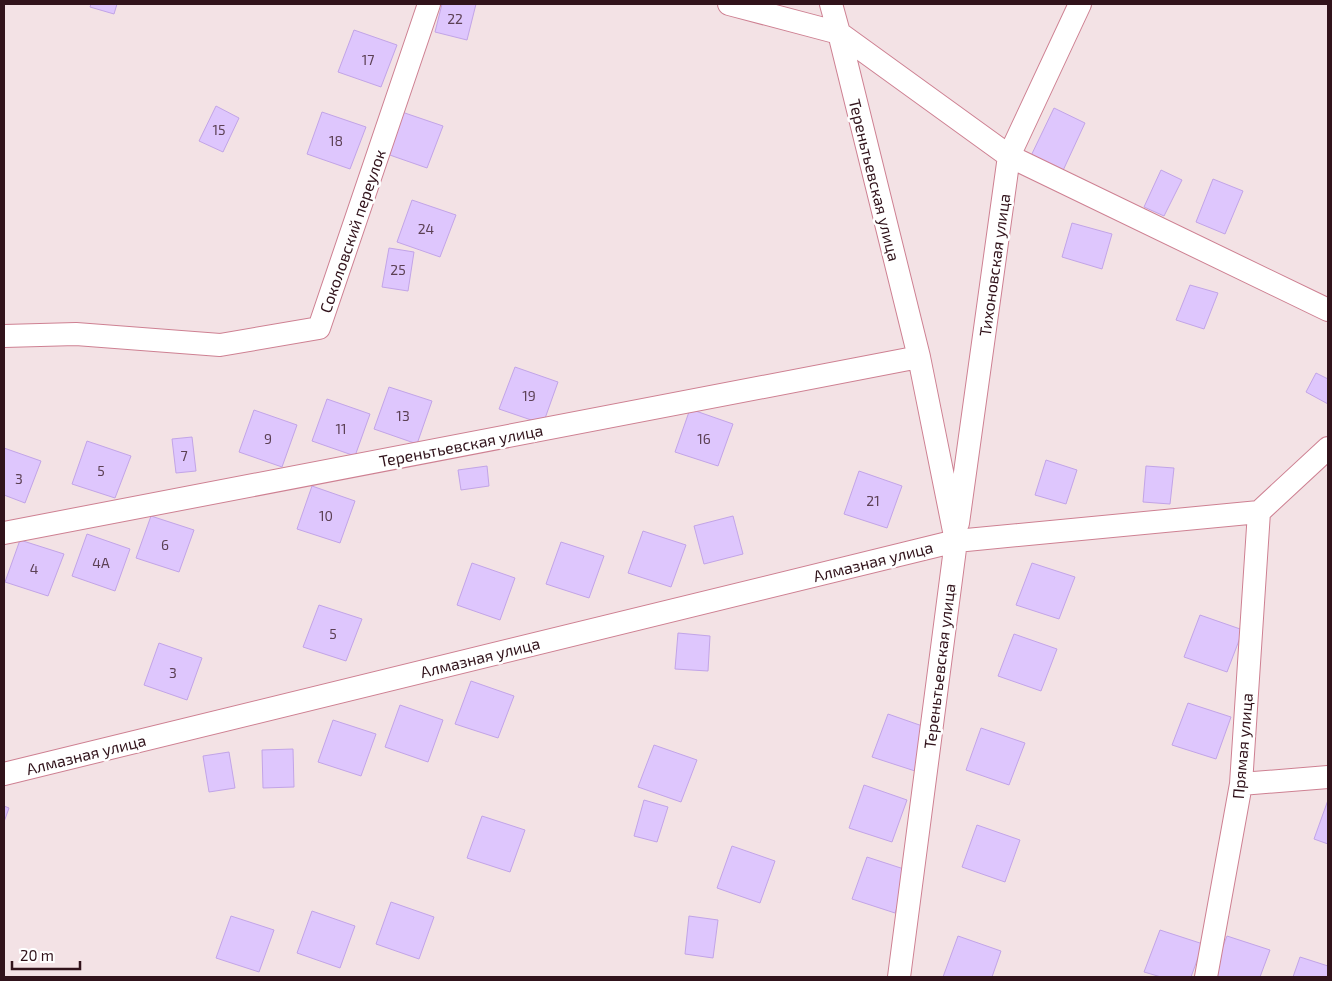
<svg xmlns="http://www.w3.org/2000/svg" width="1332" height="981" font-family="'Exo 2',sans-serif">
	<rect width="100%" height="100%" fill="#f3e2e5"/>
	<path fill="#dec6fd" stroke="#c2a4e7" d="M91,4H117L114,14L90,7Z
		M442,4H476L467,40L435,32Z
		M354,30L397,45L381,87L338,72Z
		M216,106L239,118L223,152L199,141Z
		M1054,108L1085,123L1060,177L1028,162Z
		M399,111L443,126L427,168L384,153Z
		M322,112L366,127L350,169L307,154Z
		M1161,170L1182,180L1164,216L1144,207Z
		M1213,179L1243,191L1225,234L1196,222Z
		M412,200L456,215L440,257L397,242Z
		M1072,223L1112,234L1102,269L1062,257Z
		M389,248L414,252L408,291L382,287Z
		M1190,285L1218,293L1204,329L1176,320Z
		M515,367L558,382L543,424L499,409Z
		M1316,373L1328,379V404L1306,392Z
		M389,387L432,401L417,444L374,429Z
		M327,399L370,414L355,456L312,441Z
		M690,409L733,424L718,466L675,452Z
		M254,410L297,425L282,467L239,452Z
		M192,437L196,471L176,473L172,439Z
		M87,441L131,456L115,498L72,484Z
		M4,448L41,461L25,503L4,495Z
		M1046,460L1077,470L1066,504L1035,495Z
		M487,466L489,486L461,490L458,470Z
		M1146,466L1174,468L1170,504L1143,502Z
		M859,471L902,486L887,528L844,514Z
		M312,486L355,501L340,543L297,529Z
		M151,516L194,530L179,572L136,558Z
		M733,516L743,554L704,564L694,526Z
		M643,531L686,545L671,587L628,573Z
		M87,534L130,549L115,591L72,576Z
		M20,540L64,554L48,596L5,582Z
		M561,542L604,556L589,598L546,584Z
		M472,563L515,578L500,620L457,605Z
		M1032,563L1075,577L1059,619L1016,605Z
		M319,605L362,619L346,661L303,647Z
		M1200,615L1243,630L1227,672L1184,657Z
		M678,633L710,636L708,671L675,669Z
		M1014,634L1057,649L1041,691L998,676Z
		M159,643L202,658L187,700L144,685Z
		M471,681L514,696L498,738L455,724Z
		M1188,703L1231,717L1216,759L1172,745Z
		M400,705L443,720L428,762L385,747Z
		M888,714L931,729L915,771L872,757Z
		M333,720L376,734L361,776L318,762Z
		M981,728L1025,743L1009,785L966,770Z
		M654,745L697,760L681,802L638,787Z
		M293,749L294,787L263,788L262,750Z
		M229,752L235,788L209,792L203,756Z
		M864,785L907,800L892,842L849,828Z
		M644,800L668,807L657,842L634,836Z
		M1328,800V844L1314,839Z
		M4,806L9,808L4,822Z
		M482,816L525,830L510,872L467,858Z
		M977,825L1020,840L1005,882L962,867Z
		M732,846L775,861L760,903L717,888Z
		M867,857L910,871L895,913L852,899Z
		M391,902L434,917L419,959L376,944Z
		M312,911L355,926L340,968L297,953Z
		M231,916L274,930L259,972L216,958Z
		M689,916L718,920L713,958L685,954Z
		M1160,930L1203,944L1191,977H1161L1144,972Z
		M958,936L1001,951L992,977H943Z
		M1227,936L1270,950L1260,977H1211Z
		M1300,957L1328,966V977H1293Z"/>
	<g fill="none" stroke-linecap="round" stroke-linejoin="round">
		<g stroke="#ce8092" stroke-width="24">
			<path id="minor" d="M729,4L839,33L1009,156L1328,310
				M831,4L839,33L919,357L956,541L899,977
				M4,336L76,334L220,345L319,328L429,4
				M958,523L1009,156L1080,4
				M4,533L919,357
				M4,774L956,541L1259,512L1328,448
				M1241,784L1328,777
				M1206,977L1241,784L1259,512"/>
		</g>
		<use href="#minor" stroke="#fff" stroke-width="22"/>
	</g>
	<g text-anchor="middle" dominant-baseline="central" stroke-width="5" stroke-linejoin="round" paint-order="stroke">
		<g font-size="14" fill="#5c4054">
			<text x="455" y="18">22</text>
			<text x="368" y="59">17</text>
			<text x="219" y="129">15</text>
			<text x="336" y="140">18</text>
			<text x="426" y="228">24</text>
			<text x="398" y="269">25</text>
			<text x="529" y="395">19</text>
			<text x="403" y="415">13</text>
			<text x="341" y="428">11</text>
			<text x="268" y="438">9</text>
			<text x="704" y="438">16</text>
			<text x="184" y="455">7</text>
			<text x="101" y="470">5</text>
			<text x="19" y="478">3</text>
			<text x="873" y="500">21</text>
			<text x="326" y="515">10</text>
			<text x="165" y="544">6</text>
			<text x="101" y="562">4А</text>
			<text x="34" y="568">4</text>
			<text x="333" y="633">5</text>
			<text x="173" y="672">3</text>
		</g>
		<g font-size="16" fill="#31131b" stroke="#fff">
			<text transform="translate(875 180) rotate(76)">Тереньтьевская улица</text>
			<text transform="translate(352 231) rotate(-71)">Соколовский переулок</text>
			<text transform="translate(994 265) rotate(-82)">Тихоновская улица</text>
			<text transform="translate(461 445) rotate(-11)">Тереньтьевская улица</text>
			<text transform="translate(873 561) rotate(-14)">Алмазная улица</text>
			<text transform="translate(480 657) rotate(-14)">Алмазная улица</text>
			<text transform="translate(939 666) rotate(-83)">Тереньтьевская улица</text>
			<text transform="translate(1242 746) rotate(-85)">Прямая улица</text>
			<text transform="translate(86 754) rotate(-14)">Алмазная улица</text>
		</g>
	</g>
	<rect width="1332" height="981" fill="none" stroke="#31131b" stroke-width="10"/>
	<path d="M12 961v8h68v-8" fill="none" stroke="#31131b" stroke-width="2.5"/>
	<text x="20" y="961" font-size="15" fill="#31131b" stroke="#ffffff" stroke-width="4" paint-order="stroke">20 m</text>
</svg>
